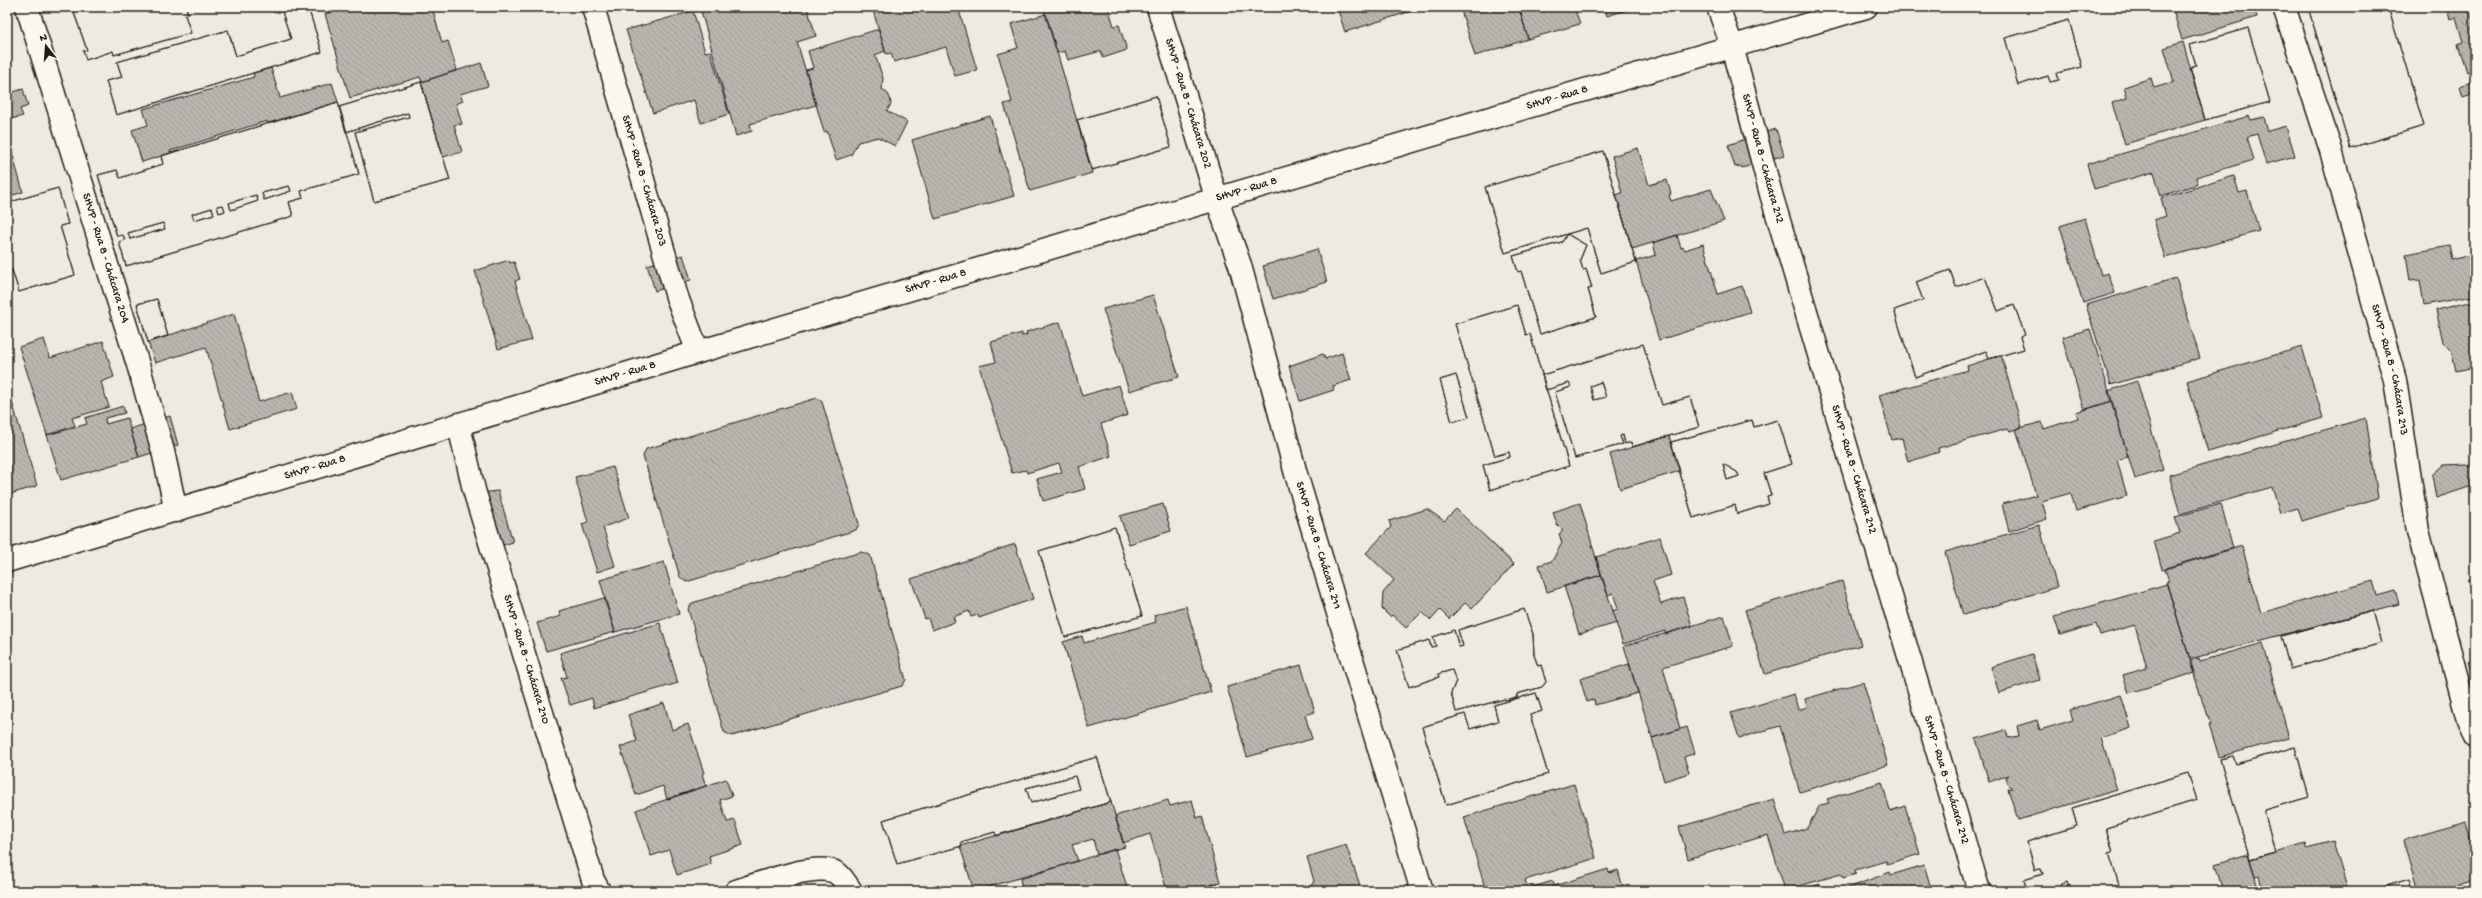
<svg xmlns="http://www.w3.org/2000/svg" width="2482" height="898" font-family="'Gochi Hand',sans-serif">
	<defs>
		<pattern id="building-back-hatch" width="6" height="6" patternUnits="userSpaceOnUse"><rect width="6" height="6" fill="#b9b6af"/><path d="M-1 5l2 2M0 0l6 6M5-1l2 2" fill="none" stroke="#9e9c96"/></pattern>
	</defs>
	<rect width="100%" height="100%" fill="#eeeadf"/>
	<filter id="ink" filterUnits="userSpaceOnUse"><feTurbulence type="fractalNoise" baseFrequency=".025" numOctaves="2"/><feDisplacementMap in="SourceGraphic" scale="8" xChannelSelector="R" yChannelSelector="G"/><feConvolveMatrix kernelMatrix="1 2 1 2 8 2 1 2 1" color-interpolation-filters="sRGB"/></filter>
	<g filter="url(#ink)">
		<path fill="url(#building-back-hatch)" stroke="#1c1c1c" fill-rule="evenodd" d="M72,7H186L188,14L185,15L191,33L114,55L113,51L86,60L83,51L87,50Z
			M72,7H186L188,14L185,15L191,33L114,55L113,51L86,60L83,51L87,50Z
			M271,7H286L273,12Z
			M271,7H286L273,12Z
			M286,7H308L322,52L116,115L106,81L122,77L117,62L228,30L236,56L291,39L281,9Z
			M286,7H308L322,52L116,115L106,81L122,77L117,62L228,30L236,56L291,39L281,9Z
			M348,7H432L442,43L448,41L457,70L422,82L420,77L350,98L325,14Z
			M713,7H807L816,36L797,42L816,105L750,124L752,131L736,136L701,11Z
			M872,7H958L977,70L955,76L946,47L894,62L891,53L886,54Z
			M1043,7H1108L1114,26L1119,25L1127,50L1103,58L1101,51L1068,60L1065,51L1057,53Z
			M1337,7H1424L1345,32Z
			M1460,7H1519L1528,39L1475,56Z
			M1519,7H1574L1580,24L1528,39Z
			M1605,7H1637L1607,16Z
			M2172,7H2254L2257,17L2182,40Z
			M2308,7H2335V10L2346,7H2388L2424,126L2350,148Z
			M2308,7H2335V10L2346,7H2388L2424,126L2350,148Z
			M2446,7H2475V80L2472,71L2467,72L2458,44L2463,42L2456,17L2450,19Z
			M693,11L705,52L710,51L729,114L701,123L694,100L653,113L626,30Z
			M1046,14L1092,173L1030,191L1004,104L1012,102L998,54L1018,48L1011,24Z
			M2069,20L2082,67L2057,73L2059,80L2050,82L2048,76L2018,85L2005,38Z
			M2069,20L2082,67L2057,73L2059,80L2050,82L2048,76L2018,85L2005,38Z
			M2248,28L2270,102L2205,120L2190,69L2196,65L2190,45Z
			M2248,28L2270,102L2205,120L2190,69L2196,65L2190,45Z
			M879,29L885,51L875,55L883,78L882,89L888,94L890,98L891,104L887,111L907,122L895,146L878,137L858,142L851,155L836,160L827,131L824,132L806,70L813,68L808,51Z
			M2183,42L2205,120L2125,144L2112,103L2127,98L2124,87L2151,78L2154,88L2174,82L2164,48Z
			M481,63L488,86L460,94L463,101L456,104L462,124L454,125L462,152L443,157L421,82Z
			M271,68L280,98L332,83L338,102L268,124L267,121L170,151L171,153L142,162L132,130L148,125L143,109L254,77L253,73Z
			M2475,81V93L2463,97L2460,86Z
			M421,82L450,180L374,201L355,132L409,117L408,113L346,132L339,107Z
			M421,82L450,180L374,201L355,132L409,117L408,113L346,132L339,107Z
			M23,89L28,106L20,109L23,116L7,120V94Z
			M1156,96L1171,147L1092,170L1077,120Z
			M1156,96L1171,147L1092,170L1077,120Z
			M338,102L359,174L301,191L303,198L289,202L293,216L126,266L119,242L125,240L123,235L117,236L98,175L117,170L120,178L163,164L161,156ZM289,186L291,191L264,200L262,193ZM256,195L258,201L231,210L229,203ZM223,205L225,211L219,213L217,206ZM212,208L214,214L194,220L192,214ZM163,223L165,229L130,239L128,233Z
			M338,102L359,174L301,191L303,198L289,202L293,216L126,266L119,242L125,240L123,235L117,236L98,175L117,170L120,178L163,164L161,156ZM289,186L291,191L264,200L262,193ZM256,195L258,201L231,210L229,203ZM223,205L225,211L219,213L217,206ZM212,208L214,214L194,220L192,214ZM163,223L165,229L130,239L128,233Z
			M990,116L1014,196L935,219L912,140Z
			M2249,116L2251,120L2264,117L2268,131L2286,126L2295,156L2266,164L2257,134L2247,137L2254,160L2196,177L2198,184L2161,196L2154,172L2094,189L2087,164Z
			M1776,129L1784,155L1742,168L1741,166L1735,167L1728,145Z
			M1638,148L1649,185L1667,180L1671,194L1669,195L1671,201L1711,189L1724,221L1632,249L1616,195L1622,193L1612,156Z
			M11,149L23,192L7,197V150Z
			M1603,151L1636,262L1601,273L1587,228L1505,253L1485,187Z
			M1603,151L1636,262L1601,273L1587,228L1505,253L1485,187Z
			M2234,176L2239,193L2247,191L2259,231L2165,258L2154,220L2166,216L2161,198Z
			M58,188L68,224L60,226L75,275L19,292L12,270L7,271V203Z
			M58,188L68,224L60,226L75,275L19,292L12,270L7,271V203Z
			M2085,218L2101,275L2108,273L2115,293L2083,303L2060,226Z
			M1567,234L1586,245L1580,260L1583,270L1586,269L1592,288L1588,289L1596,317L1540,334L1521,271L1518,272L1513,256L1562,242Z
			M1567,234L1586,245L1580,260L1583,270L1586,269L1592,288L1588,289L1596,317L1540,334L1521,271L1518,272L1513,256L1562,242Z
			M1677,235L1681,248L1683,247L1685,250L1703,244L1718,294L1742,286L1750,312L1659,340L1636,261L1656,255L1653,243Z
			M2450,246L2453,260L2475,253V301L2473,296L2424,305L2420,280L2410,281L2406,254Z
			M1317,249L1327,282L1273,299L1263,266Z
			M683,255L691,280L655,291L647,265Z
			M509,260L510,263L514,262L520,279L515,281L532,340L498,349L475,271Z
			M1950,270L1956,287L1985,277L1998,311L2014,305L2025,335L2020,337L2024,349L1989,359L1986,351L1915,377L1894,310L1923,300L1916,282Z
			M1950,270L1956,287L1985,277L1998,311L2014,305L2025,335L2020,337L2024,349L1989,359L1986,351L1915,377L1894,310L1923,300L1916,282Z
			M2176,278L2200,358L2111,385L2086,305Z
			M1153,295L1179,377L1129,391L1103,309Z
			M157,299L168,336L148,342L137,304Z
			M157,299L168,336L148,342L137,304Z
			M2474,301H2475V367L2456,371L2452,352L2443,342L2436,310Z
			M1517,305L1526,335L1530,334L1569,466L1490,490L1483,465L1510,457L1509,452L1495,456L1455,324Z
			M1517,305L1526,335L1530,334L1569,466L1490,490L1483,465L1510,457L1509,452L1495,456L1455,324Z
			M234,314L259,402L292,392L297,409L230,429L206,347L155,363L148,342Z
			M1060,322L1082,396L1119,385L1128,415L1101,424L1111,456L1079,467L1085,489L1043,501L1037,479L1062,472L1059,463L1027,473L1026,470L1012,473L979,366L996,362L991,342L1022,333V336L1027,335L1026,332Z
			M2090,329L2112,401L2084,410L2062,337Z
			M44,339L50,358L103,341L114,377L101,382L109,407L72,418L75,426L47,435L19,347Z
			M1643,344L1662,405L1690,397L1699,427L1632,447L1631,442L1625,444L1623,435L1620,436L1623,444L1575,458L1555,392L1571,387L1569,383L1546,390L1542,375ZM1601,382L1606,397L1594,400L1590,386Z
			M1643,344L1662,405L1690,397L1699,427L1632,447L1631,442L1625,444L1623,435L1620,436L1623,444L1575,458L1555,392L1571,387L1569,383L1546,390L1542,375ZM1601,382L1606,397L1594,400L1590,386Z
			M2302,347L2323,418L2208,452L2187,381Z
			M1342,353L1351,380L1333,386L1334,390L1300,401L1289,366L1323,354L1325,359Z
			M2001,355L2022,427L2010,431L2007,429L1938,448L1939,452L1908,462L1902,438L1892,440L1879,395L1968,370L1967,366Z
			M1456,375L1469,417L1452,422L1440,380Z
			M1456,375L1469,417L1452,422L1440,380Z
			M2137,381L2163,470L2135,479L2108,391Z
			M7,385L37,486L7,495Z
			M817,398L822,402L859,524L856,530L686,582L680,577L643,456L646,449Z
			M2112,401L2128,457L2117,460L2127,496L2076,511L2071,493L2042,501L2047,519L2009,531L2002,504L2036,495L2016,429L2042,422L2044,429L2078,418L2076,412Z
			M123,406L125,413L105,418L106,424L127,418L139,457L61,480L47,435L87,424L85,418Z
			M170,416L178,445L139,457L130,429Z
			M2366,418L2378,498L2302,521L2298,508L2280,513L2272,487L2180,514L2169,475Z
			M1752,420L1754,427L1778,420L1792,464L1764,473L1771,495L1767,496L1769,504L1737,514L1735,505L1693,518L1671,442ZM1723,464L1737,472L1739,476L1727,480Z
			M1752,420L1754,427L1778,420L1792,464L1764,473L1771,495L1767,496L1769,504L1737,514L1735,505L1693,518L1671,442ZM1723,464L1737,472L1739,476L1727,480Z
			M1669,436L1680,471L1620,489L1610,454Z
			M2467,464L2471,467L2475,466V485L2436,498L2432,475L2443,465Z
			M613,467L629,518L603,527L615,566L597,572L582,524L588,522L575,477Z
			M498,491L513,542L503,545L500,544L484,496L489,492Z
			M1580,503L1601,575L1547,592L1539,565L1552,561L1562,543L1559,534L1563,531L1557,525L1553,512Z
			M1163,504L1171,531L1129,544L1120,516Z
			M2221,504L2233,548L2162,569L2154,541L2180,533L2175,517Z
			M1427,509L1444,521L1456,509L1514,564L1472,609L1465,603L1449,619L1440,610L1431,620L1422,612L1406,628L1392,615L1390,617L1382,609L1383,593L1394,580L1366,553L1391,527L1389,521Z
			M2039,525L2057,587L1963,615L1945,552Z
			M1115,527L1142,616L1065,637L1039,551Z
			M1115,527L1142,616L1065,637L1039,551Z
			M1660,537L1671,575L1653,581L1661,604L1683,597L1692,626L1665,634V631L1623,644L1612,611L1618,609L1613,593L1608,595L1596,557Z
			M1015,544L1033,599L979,618L978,615L971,617L969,611L953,617L955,622L932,630L928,618L925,619L911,579Z
			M2242,546L2261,613L2373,581L2377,596L2395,591L2399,604L2190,659L2166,582L2169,581L2165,569Z
			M861,552L870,555L906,680L902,686L732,736L724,732L688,609L692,603Z
			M664,562L679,614L615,632L600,580Z
			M1601,575L1617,623L1579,634L1564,586Z
			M2475,577V601L2468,579Z
			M1842,581L1861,645L1765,674L1745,610Z
			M2167,584L2194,673L2129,693L2123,675L2147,668L2135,625L2100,635L2096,624L2060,635L2054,617Z
			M604,598L615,632L546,651L537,623L561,616L559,611Z
			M1186,606L1211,692L1089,728L1063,642L1082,636L1084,643L1156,622L1154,615Z
			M1524,609L1533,634L1534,655L1538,666L1541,665L1546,682L1542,687L1517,694V697L1505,700V699L1456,712L1451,693L1456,681L1452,670L1438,674L1439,677L1409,687L1397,650L1429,640L1431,647L1436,646L1433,637L1454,630L1459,647L1463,646L1458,630Z
			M1524,609L1533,634L1534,655L1538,666L1541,665L1546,682L1542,687L1517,694V697L1505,700V699L1456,712L1451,693L1456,681L1452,670L1438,674L1439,677L1409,687L1397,650L1429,640L1431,647L1436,646L1433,637L1454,630L1459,647L1463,646L1458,630Z
			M2373,611L2382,643L2290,669L2281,636Z
			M2373,611L2382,643L2290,669L2281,636Z
			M1724,616L1733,646L1663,667L1680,729L1652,738L1624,646Z
			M660,623L678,683L597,707L594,708L592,698L570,705L561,678L567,677L560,653Z
			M2263,643L2289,738L2219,757L2209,724H2211L2209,716H2207L2190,661L2199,658L2200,661Z
			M2032,654L2040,680L1999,693L1991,667Z
			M2475,659V686L2468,661Z
			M1629,664L1638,693L1595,705L1594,699L1587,702L1580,679Z
			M1301,665L1315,712L1305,715L1312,739L1247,757L1227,687Z
			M1863,682L1888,765L1800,792L1780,726L1739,738L1731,713L1794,694L1798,710L1807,707L1805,699Z
			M1536,693L1542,711L1530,715L1548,774L1446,805L1422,727L1465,714L1470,729L1498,721L1494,705Z
			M1536,693L1542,711L1530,715L1548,774L1446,805L1422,727L1465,714L1470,729L1498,721L1494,705Z
			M2121,695L2131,728L2101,738L2117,790L2018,820L2008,789L2012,788L2008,784L2006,778L2009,775L1989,782L1976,739L2006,730L2008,738L2019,736L2017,726L2037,720L2040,730L2073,720L2070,710Z
			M664,703L672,730L688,724L704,773L702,774L706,786L667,799L663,786L636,795L620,747L637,741L628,715Z
			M1687,727L1695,753L1684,757L1689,773L1664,781L1652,738Z
			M2295,747L2309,797L2264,810L2275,852L2250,859L2220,759L2233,756L2236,764Z
			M2295,747L2309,797L2264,810L2275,852L2250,859L2220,759L2233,756L2236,764Z
			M1097,757L1111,802L996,836L995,832L961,842L962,846L897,864L883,820ZM1075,776L1079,789L1031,803L1026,788Z
			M1097,757L1111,802L996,836L995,832L961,842L962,846L897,864L883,820ZM1075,776L1079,789L1031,803L1026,788Z
			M2188,773L2197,800L2106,828L2113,852L2109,853L2119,885L2100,891H2070L2067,882L2060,885L2062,891H2027L2024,880L2043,874L2041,869L2035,870L2027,842L2077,826L2072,808Z
			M2188,773L2197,800L2106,828L2113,852L2109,853L2119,885L2100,891H2070L2067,882L2060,885L2062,891H2027L2024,880L2043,874L2041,869L2035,870L2027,842L2077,826L2072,808Z
			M726,779L732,796L720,800L727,822L735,820L743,845L709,856L711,864L677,875L669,850L651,856L636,810Z
			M1882,782L1890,811L1905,806L1920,854L1887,864L1886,861L1855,870L1856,874L1843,878L1841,874L1785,890L1768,835L1688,859L1679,827L1774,799L1785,835L1807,828L1820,805L1829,803L1827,799Z
			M1574,784L1596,858L1525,880L1528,888L1519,891H1486L1464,817Z
			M1168,800L1170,806L1192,800L1197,818L1202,816L1220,882L1189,891H1156L1166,887L1150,834L1123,843L1115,816Z
			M1111,802L1125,847L1097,855L1093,839L1072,845L1078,861L974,891L960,846Z
			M2466,822L2475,854V879L2458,884L2459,888L2448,891H2418L2403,840Z
			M2333,841L2348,891H2263L2259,876L2255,877L2250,859L2306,843L2307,848Z
			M1346,845L1362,891H1308L1314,881L1307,857Z
			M1115,849L1128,890L1023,891L1020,879Z
			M2248,854L2259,891H2223L2215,864Z
			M1924,865L1932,891H1829L1842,887L1843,890L1890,872L1891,875Z
			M1608,869L1609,873L1618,870L1624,891L1631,889L1632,891H1519L1553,881L1554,886Z
			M2409,879L2412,891H2369L2374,890Z
			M2409,879L2412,891H2369L2374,890Z
			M1217,883L1219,891H1189Z
			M1820,884L1822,891H1797H1798Z"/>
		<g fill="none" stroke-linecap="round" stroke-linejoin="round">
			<g stroke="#1c1c1c" stroke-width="25">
				<g id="minor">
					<path id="s1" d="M27,7L139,368L163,451L176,511"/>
					<path id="s2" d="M593,7L677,297L698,352"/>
					<path id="s3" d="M1158,7L1217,200L1240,265L1296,474L1422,891"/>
					<path id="s4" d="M1718,7L1732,46L1771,194L1979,891"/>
					<path id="s5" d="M2284,7L2330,147L2395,380L2418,531L2468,720L2475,737"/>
					<path id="s6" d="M459,426L474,490L593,880L599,891"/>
					<path d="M736,891C757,884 811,864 832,871C841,873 846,884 851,891"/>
				</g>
			</g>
			<g stroke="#1c1c1c" stroke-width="25">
				<g id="tertiary">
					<path id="s7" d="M7,561L698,352L1866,7"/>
				</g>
			</g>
			<use href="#minor" stroke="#fbf7ec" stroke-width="22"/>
			<use href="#tertiary" stroke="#fbf7ec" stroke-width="22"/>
		</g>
	</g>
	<g text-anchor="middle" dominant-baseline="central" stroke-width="3" stroke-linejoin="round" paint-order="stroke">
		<g font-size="12" fill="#1c1c1c" stroke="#fbf7ec">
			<text stroke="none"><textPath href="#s7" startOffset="1618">SHVP - Rua 8</textPath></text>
			<text stroke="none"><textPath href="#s3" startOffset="101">SHVP - Rua 8 - Chácara 202</textPath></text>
			<text stroke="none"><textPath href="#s4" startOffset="158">SHVP - Rua 8 - Chácara 212</textPath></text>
			<text stroke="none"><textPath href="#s2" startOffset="181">SHVP - Rua 8 - Chácara 203</textPath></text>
			<text stroke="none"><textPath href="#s7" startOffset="1294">SHVP - Rua 8</textPath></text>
			<text stroke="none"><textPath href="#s1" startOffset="263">SHVP - Rua 8 - Chácara 204</textPath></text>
			<text stroke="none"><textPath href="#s7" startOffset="970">SHVP - Rua 8</textPath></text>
			<text stroke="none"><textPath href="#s5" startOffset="378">SHVP - Rua 8 - Chácara 213</textPath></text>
			<text stroke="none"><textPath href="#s7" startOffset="646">SHVP - Rua 8</textPath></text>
			<text stroke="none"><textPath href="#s7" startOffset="322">SHVP - Rua 8</textPath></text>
			<text stroke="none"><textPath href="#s4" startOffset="482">SHVP - Rua 8 - Chácara 212</textPath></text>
			<text stroke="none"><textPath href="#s3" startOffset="562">SHVP - Rua 8 - Chácara 211</textPath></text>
			<text stroke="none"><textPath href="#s6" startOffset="243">SHVP - Rua 8 - Chácara 210</textPath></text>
			<text stroke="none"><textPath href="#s4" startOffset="806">SHVP - Rua 8 - Chácara 212</textPath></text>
		</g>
	</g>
	<rect width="2482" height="898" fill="none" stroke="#fbf7ec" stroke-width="24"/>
	<rect x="12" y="12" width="2458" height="874" fill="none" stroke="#1c1c1c" stroke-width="1.5" filter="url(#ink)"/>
	<g transform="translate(46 46) rotate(343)" stroke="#fbf7ec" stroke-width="3" paint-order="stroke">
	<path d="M0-3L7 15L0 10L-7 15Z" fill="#1c1c1c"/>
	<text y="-6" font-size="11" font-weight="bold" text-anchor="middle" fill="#1c1c1c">N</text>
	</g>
</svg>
